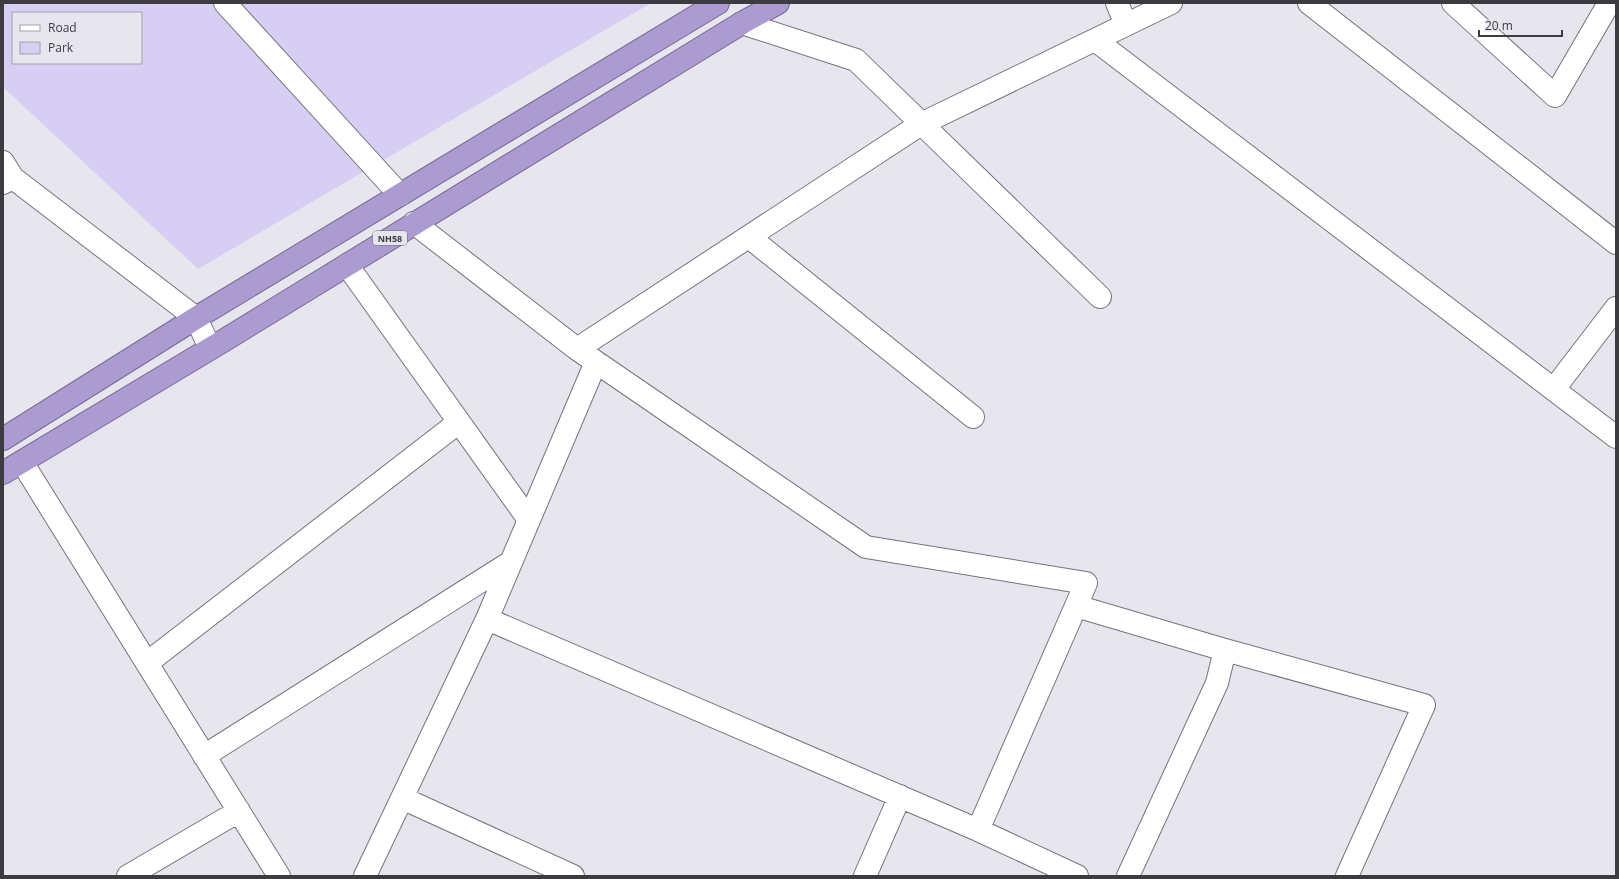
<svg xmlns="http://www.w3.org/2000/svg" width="1619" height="879" font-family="'Open Sans',sans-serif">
	<rect width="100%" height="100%" fill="#e7e5ee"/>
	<path fill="#d8cef4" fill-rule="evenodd" d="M3,3H651L198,269L3,87ZM13,13H141V63H13Z"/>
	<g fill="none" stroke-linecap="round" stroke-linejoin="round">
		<g stroke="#75737a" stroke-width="24">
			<path id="minor" d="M225,3L400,195
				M1117,3L1126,25
				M1309,3L1616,243
				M1453,3L1555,96L1609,3
				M742,23L856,60L1100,297
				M1095,40L1616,437
				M3,162L13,178
				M3,183L13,178L196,318L210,348
				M414,223L577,349L921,124L1171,3
				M749,237L973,417
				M347,265L529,520
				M577,349L866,547L1086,583L978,830L487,619L596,362
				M1554,389L1616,308
				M22,462L279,876
				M1076,606L1225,650L1424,705L1347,876
				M147,663L459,422
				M204,756L511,562
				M402,798L573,876
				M978,830L1077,876
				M128,876L239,811
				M365,876L487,619
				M865,876L900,796
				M1128,876L1217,683L1225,650"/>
		</g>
		<g stroke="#766995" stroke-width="24">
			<path id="trunk" d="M3,439L196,318L718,3
				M3,473L223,341L742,23L778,3"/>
		</g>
		<use href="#minor" stroke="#fff" stroke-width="22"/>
		<use href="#trunk" stroke="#ab9bd0" stroke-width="22"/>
	</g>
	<g text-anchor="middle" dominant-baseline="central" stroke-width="3" stroke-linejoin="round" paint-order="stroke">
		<rect fill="#e7e5ee" stroke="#6f6e74" stroke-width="1" x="373" y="231" width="34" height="14" rx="3"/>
		<g font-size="9" font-weight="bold" fill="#3c3b3f">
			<text x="390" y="238">NH58</text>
		</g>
	</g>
	<rect width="1619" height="879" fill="none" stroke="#3c3b3f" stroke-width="8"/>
	<rect x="12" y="12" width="130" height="52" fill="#e7e5ee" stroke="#a3a1a8"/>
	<rect x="20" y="25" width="20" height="6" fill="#ffffff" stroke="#a3a1a8"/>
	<text x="48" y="32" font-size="12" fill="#3c3b3f">Road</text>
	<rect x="20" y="42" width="20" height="12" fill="#d8cef4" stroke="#a3a1a8"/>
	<text x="48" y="52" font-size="12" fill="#3c3b3f">Park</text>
	<path d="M1479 30v6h83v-6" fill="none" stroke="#3c3b3f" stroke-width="2"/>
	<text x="1485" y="30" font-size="12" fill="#3c3b3f" stroke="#e7e5ee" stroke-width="3" paint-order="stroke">20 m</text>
</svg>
